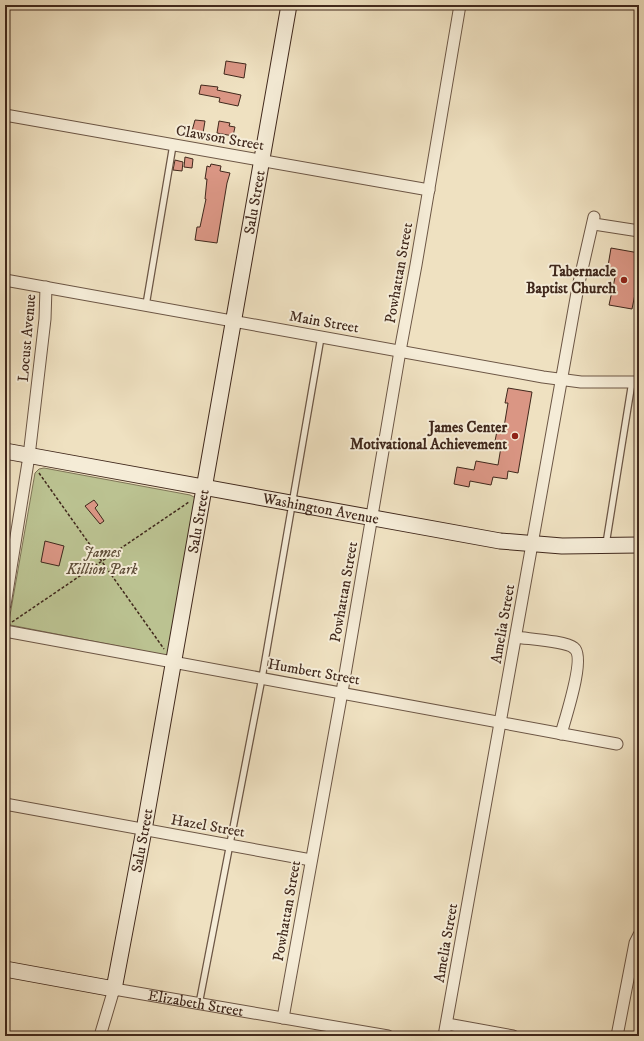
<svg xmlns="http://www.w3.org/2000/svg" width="644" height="1041" font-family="'IM FELL DW Pica',serif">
	<rect width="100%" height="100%" fill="#efe1c1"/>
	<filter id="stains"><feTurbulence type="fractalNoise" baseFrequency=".005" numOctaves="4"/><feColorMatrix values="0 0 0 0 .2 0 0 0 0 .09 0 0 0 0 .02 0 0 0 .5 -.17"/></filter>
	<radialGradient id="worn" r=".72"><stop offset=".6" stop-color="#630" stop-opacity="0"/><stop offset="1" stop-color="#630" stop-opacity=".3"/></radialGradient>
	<path fill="#bbc291" stroke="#7e7556" d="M44,468L190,495L196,498L168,655H164L10,625L9,621L35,473L39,469Z"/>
	<path fill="#da9684" stroke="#40281c" d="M226,61L246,64L244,78L224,74Z
		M201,85L218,87L217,90L241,95L238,106L219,102L220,98L199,94Z
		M195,120L205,121L203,133L192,131Z
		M219,121L230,123L229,126L235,127L233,136L217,133Z
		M185,157L193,159L192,168L184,167Z
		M175,160L183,162L182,171L173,170Z
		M211,164L221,166L220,171L230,173L227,183L217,243L195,240L197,227H200L206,199H205L207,179H205L207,166L210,167Z
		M611,248L639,253V280L638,279L632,309L609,305L616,273L607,272Z
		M508,388L532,392L518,473L508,471L507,479L493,477L491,485L470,481L469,487L454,484L457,467L474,470L476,461L498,465L501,447L494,446L498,426L504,427L508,403H505Z
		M94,500L98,505L95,508L104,521L100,524L85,506Z
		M45,541L64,546L59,566L41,562Z"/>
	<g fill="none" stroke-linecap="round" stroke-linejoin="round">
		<g stroke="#6c5645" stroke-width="8">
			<path id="lane" d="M146,305L173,145
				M606,544L632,382
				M199,1004L262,678L321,337"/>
		</g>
		<g stroke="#6c5645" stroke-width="13">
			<g id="street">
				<path d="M5,115L429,190"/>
				<path d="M594,224L639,231"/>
				<path d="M5,280L543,377L581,382H639"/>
				<path d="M5,605L29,456L45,319L46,287"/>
				<path d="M5,631L617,744"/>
				<path d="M516,637C528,639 566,641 574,648C586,657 565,719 561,734"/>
				<path d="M5,804L311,860"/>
				<path d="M283,1018L342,692L400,351L416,265L460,5"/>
				<path d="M447,1024L513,1036"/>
				<path id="s1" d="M100,1036L114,989L388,1036"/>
				<path d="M444,1036L578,287L594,217"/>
				<path d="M617,1036L635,943L639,935"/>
			</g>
		</g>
		<g stroke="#40281c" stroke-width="17">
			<g id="secondary">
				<path id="s2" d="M5,451L500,541L562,546L639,545"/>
				<path id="s3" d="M5,969L114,989L144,830L289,5"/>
			</g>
		</g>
		<path stroke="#40281c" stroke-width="1.5" stroke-dasharray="3 2" stroke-linecap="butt" d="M39,473L164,649
			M12,622L189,502"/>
		<use href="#lane" stroke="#f5ecd7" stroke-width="5.5"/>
		<use href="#street" stroke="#f5ecd7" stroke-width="11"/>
		<use href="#secondary" stroke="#f5ecd7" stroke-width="15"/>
	</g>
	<g fill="#8f2418" stroke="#f5ecd7" stroke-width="1.5">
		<circle cx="624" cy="280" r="4"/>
		<circle cx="515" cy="436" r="4"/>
	</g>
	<g text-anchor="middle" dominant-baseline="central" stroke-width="4" stroke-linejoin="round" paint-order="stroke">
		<g font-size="15" fill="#40281c" stroke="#f5ecd7">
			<text transform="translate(220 138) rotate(10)">Clawson Street</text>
			<text stroke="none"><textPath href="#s3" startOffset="910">Salu Street</textPath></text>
			<text transform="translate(399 273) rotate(-80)">Powhattan Street</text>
			<text transform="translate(324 322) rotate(10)">Main Street</text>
			<text transform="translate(27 338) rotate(-85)">Locust Avenue</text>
			<text stroke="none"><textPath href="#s2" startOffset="321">Washington Avenue</textPath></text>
			<text stroke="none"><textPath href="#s3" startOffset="586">Salu Street</textPath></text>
			<text transform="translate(344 592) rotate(-80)">Powhattan Street</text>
			<text transform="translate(503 624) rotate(-80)">Amelia Street</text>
			<text transform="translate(314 672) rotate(10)">Humbert Street</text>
			<text transform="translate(208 826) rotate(10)">Hazel Street</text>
			<text stroke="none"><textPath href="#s3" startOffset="262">Salu Street</textPath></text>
			<text transform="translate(287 911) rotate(-80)">Powhattan Street</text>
			<text transform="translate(446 943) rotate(-80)">Amelia Street</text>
			<text stroke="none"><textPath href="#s1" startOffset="132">Elizabeth Street</textPath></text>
		</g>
		<g font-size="15" font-weight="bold" fill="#40281c" stroke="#f5ecd7" text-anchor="end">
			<text x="616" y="271">Tabernacle<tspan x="616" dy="17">Baptist Church</tspan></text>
			<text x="507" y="427">James Center<tspan x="507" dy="17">Motivational Achievement</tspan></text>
		</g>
		<g font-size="15" font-style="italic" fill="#5f4e39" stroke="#f5ecd7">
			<text x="102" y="552">James<tspan x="102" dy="17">Killion Park</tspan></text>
		</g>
	</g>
	<rect width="644" height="1041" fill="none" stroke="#efe1c1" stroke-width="20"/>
	<rect x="6" y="6" width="632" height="1029" fill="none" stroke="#40281c" stroke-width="2"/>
	<rect x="10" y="10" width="624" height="1021" fill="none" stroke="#40281c"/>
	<rect width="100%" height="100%" filter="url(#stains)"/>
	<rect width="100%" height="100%" fill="url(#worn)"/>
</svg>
